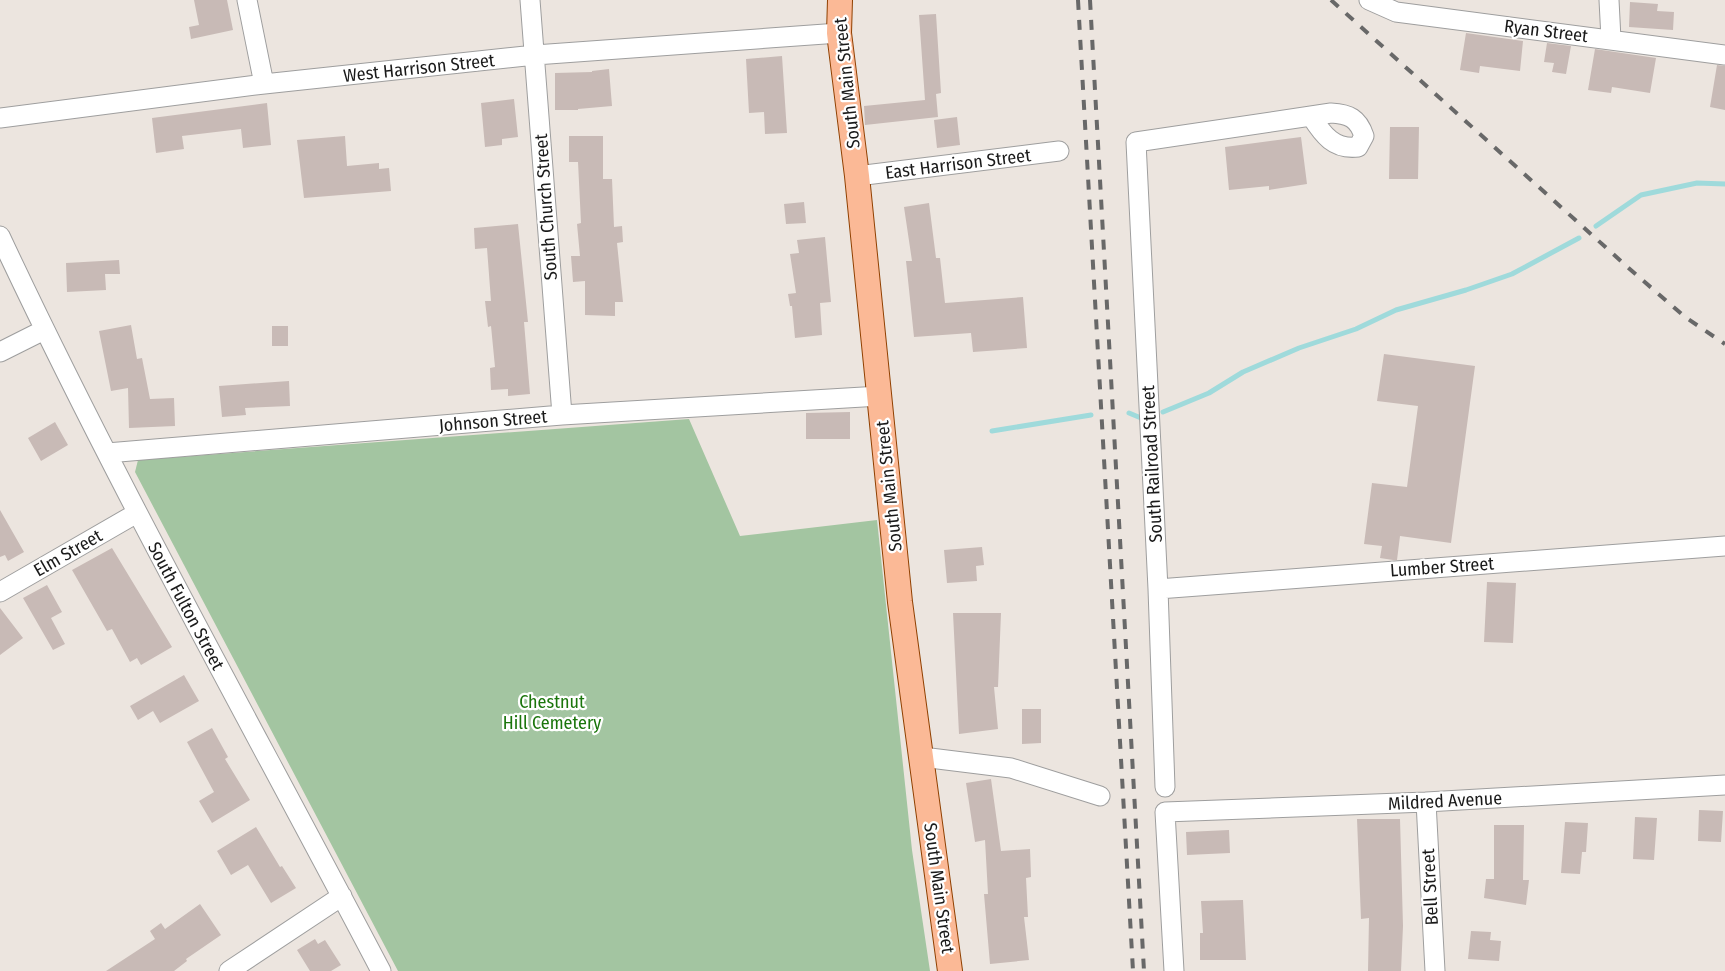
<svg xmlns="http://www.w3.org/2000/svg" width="1725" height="971" font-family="'Fira Sans Condensed',sans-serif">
	<rect width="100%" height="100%" fill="#ece5df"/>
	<path fill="#a3c5a1" d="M689,419L740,536L877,520L912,850L930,971H398L135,472L138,460Z"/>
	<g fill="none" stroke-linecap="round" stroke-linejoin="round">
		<path stroke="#9fdadb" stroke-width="5" d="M1596,226L1641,195L1697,183L1725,184
			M1163,412L1209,393L1243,372L1299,348L1356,329L1396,310L1466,290L1512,274L1579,238
			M1129,413L1141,418
			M992,431L1091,415"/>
	</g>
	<path fill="#c8bab6" d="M194,0H227L233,30L191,39L189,27L199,25Z
		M1630,2L1658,4L1657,11L1674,12L1673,30L1629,27Z
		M936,14L941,93L936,94L938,117L865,125L864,106L925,100L919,15Z
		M1466,33L1523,41L1520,71L1480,66L1479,73L1460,70Z
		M1547,43L1571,46L1566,74L1552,72L1554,63L1544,62Z
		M1595,49L1656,58L1650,93L1612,87L1611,93L1588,90Z
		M782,56L787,133L765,134L764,112L749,113L746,59Z
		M1717,65L1725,66V110L1710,107Z
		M609,69L612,106L578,109V110H555V73L592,72V71Z
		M514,99L518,137L502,139V145L485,147L481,103Z
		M267,103L271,145L243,148L241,129L182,136L184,149L156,153L152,118Z
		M957,117L960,145L937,148L934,120Z
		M1390,127H1419L1418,179H1389Z
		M345,136L347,166L379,163V169L389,168L391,191L304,198L297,140Z
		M569,136H603V179H612L614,227L622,226L623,242L617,243L623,302H615V316L585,315V281L573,282L571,256H580L577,224L581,223L578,162H569Z
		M1301,137L1307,184L1269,190V186L1229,190L1225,147Z
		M804,202L806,223L786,224L784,204Z
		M929,203L936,258H940L945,303L1023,297L1027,348L973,352L971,333L914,337L906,261H912L904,207Z
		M518,224L528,322H524L530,394L508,396V389L491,390L490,368L495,367L491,326L488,327L485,301H491L487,248L475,249L474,228Z
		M825,237L831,302L820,303L822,335L795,338L792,306H790L788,294L796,293L790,254L799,253L797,240Z
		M119,260L120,274H105L106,290L67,292L66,263Z
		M131,325L137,359L142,358L150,399L174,398L175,426L129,428L128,388L111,391L99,331Z
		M272,326H288V346H272Z
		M1384,354L1475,366L1451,543L1400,536L1397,560H1393L1380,558L1382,546L1364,544L1372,483L1407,487L1418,406L1377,401Z
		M289,381L290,406L245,408L246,415L222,417L219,386Z
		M850,412V439H806V413Z
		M55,422L68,445L41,461L28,438Z
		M0,510L24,552L8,561L5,555L0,557Z
		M982,547L984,565L976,566L977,581L947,583L944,550Z
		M112,548L172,647L141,665L137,658L130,662L112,629L107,631L72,570Z
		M1487,582L1516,583L1513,643L1484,642Z
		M47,585L62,612L51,618L65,644L53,650L23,598Z
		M0,608L23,638L0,655Z
		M953,613H1001L998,687H994L998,729L959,734Z
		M184,675L199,701L160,723L153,711L138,720L130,706Z
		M1022,709H1041V743L1022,744Z
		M212,728L228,757L225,759L250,800L212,823L199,801L214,792L187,742Z
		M991,779L1001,851L1030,849L1031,877L1026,878L1028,917H1024L1029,960L990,964L984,894H988L985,840L975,842L966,783Z
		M1699,810L1723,811L1721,842L1698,841Z
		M1635,817L1657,818L1654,860L1633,859Z
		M1357,819H1400L1403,926L1401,971H1368L1369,918L1361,919Z
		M1565,822L1588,823L1586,852H1582L1580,874L1561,873Z
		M1494,825H1524L1523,880H1529L1526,905L1484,898L1486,879H1494Z
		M256,827L280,867L282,866L296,888L271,903L248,865L231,875L217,851Z
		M1229,830L1230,853L1187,855L1186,832Z
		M1243,900L1246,960H1200V933H1203L1201,901Z
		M200,904L221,935L186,959L187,961L174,971H106L155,939L150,931L161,923L165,929Z
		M1471,931L1491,932L1490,940L1501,941L1499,961L1468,959Z
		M315,939L318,944L325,940L341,965L331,971H310L297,950Z"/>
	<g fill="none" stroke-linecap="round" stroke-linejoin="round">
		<g stroke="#9e9e9e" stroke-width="21">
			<path id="minor" d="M247,0L264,84
				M530,0L562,415
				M1369,0L1396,12L1725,55
				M1609,0L1611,39
				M0,118L264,84L535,55L839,33
				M857,176L1059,151
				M0,236C117,486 253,727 381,971
				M0,352L44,330
				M107,453L562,415L880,396
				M1158,589L1725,546
				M0,592L137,513
				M922,757L1011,768L1100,796
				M1165,787L1158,589L1136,142L1331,113C1349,114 1358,118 1364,136L1358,147C1334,150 1323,135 1311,116
				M1426,802L1435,971
				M229,971L342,896
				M1174,971L1165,812L1426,802L1725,785"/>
		</g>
		<g stroke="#904001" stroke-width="26">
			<path id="major" d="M840,0L839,33L857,176L900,602L950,971"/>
		</g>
		<use href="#minor" stroke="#fff" stroke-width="19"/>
		<use href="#major" stroke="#fbb996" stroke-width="24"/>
		<path stroke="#686868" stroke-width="4" stroke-dasharray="10 10" stroke-linecap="butt" d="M1078,0L1133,971
			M1090,0L1144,971
			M1331,0L1632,271L1685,317L1725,344"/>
	</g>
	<g text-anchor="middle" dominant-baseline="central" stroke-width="4.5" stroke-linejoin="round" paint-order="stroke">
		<g font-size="18" fill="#1a1a1a" stroke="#fff">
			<text transform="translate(1546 31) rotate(7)">Ryan Street</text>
			<text transform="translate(419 68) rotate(-6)">West Harrison Street</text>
			<text transform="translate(847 83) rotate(-96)">South Main Street</text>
			<text transform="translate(958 164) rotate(-7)">East Harrison Street</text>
			<text transform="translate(546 207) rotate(-94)">South Church Street</text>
			<text transform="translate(493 421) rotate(-5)">Johnson Street</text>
			<text transform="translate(1152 464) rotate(-93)">South Railroad Street</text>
			<text transform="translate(889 486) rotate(-96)">South Main Street</text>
			<text transform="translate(68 553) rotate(-30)">Elm Street</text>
			<text transform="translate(1442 567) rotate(-4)">Lumber Street</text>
			<text transform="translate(186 606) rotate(62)">South Fulton Street</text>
			<text transform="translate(1445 801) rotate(-3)">Mildred Avenue</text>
			<text transform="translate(1430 887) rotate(-93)">Bell Street</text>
			<text transform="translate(939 888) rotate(82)">South Main Street</text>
		</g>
		<g font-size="18" fill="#1a750b" stroke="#fff">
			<text x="552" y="702">Chestnut<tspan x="552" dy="21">Hill Cemetery</tspan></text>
		</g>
	</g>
</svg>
